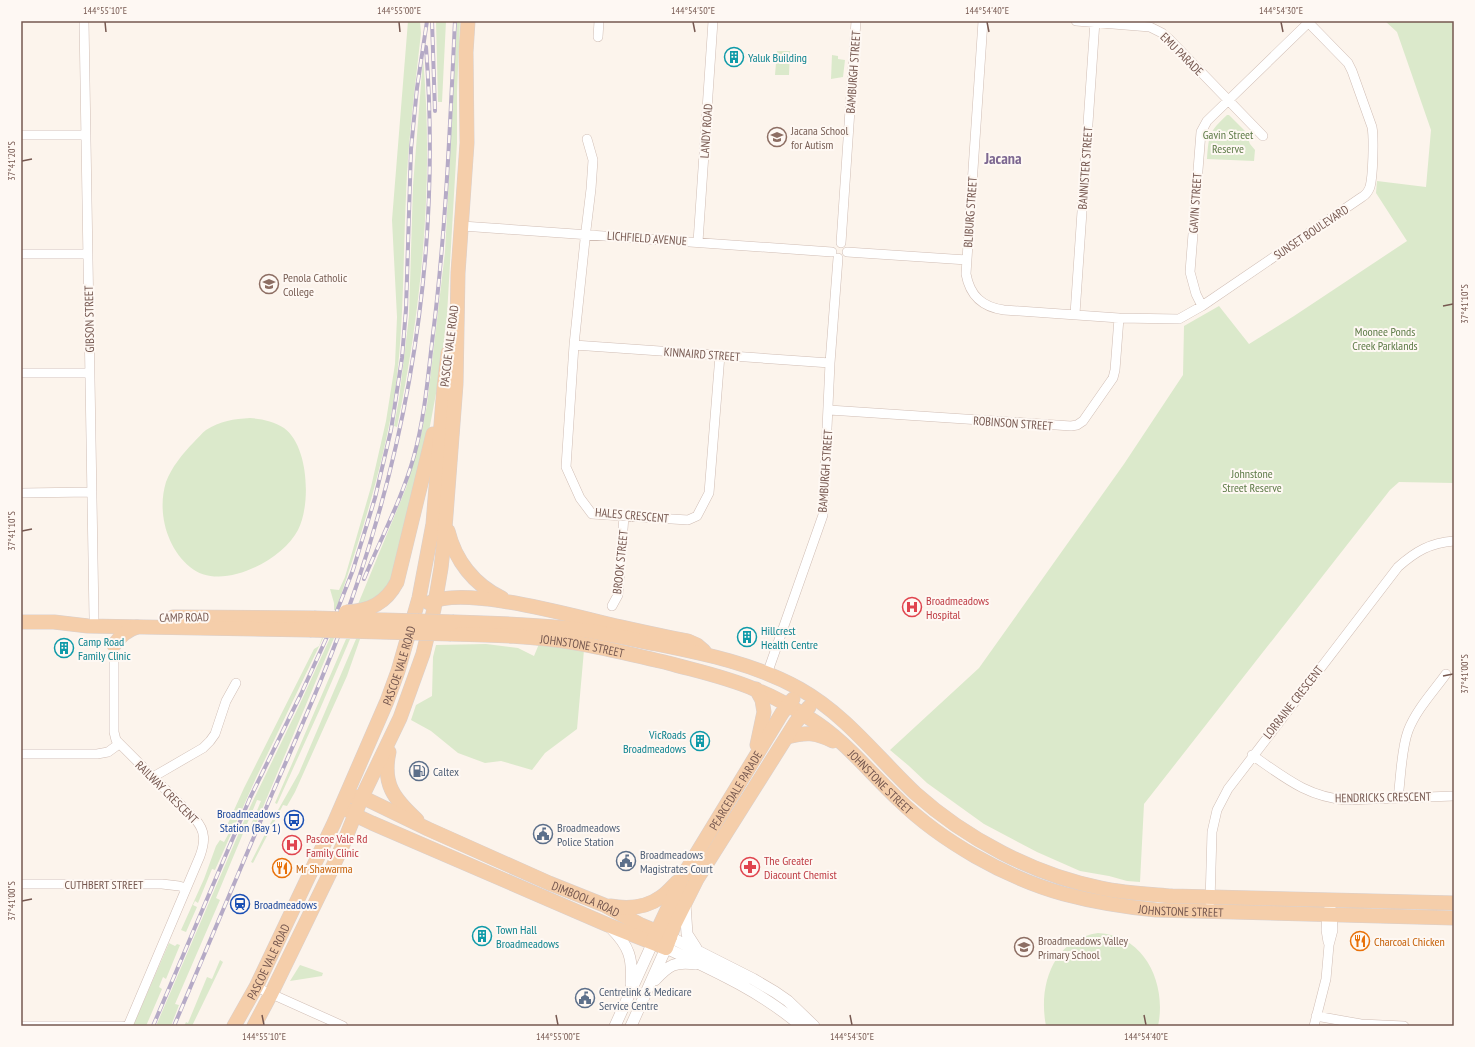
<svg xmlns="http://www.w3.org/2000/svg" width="1475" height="1047" font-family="'PT Sans Narrow',sans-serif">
	<rect width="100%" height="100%" fill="#fcf4ec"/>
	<path fill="#dbe9cb" d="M408,21H420L421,33C415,87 408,141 406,195C403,259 404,322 396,385C385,462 361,536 336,610H334V603L330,589L339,590L345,577L371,487L386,421L395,364L397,317L392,220Z
		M436,21H446L442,102H438Z
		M457,21H460L457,92V143L447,315L441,367L429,431L390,588L356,609L406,488L421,435L427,405L445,252Z
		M1385,21H1454V483L1399,482L1390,490L1144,804L1140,882L1127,881L1109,876L1080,871L1037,852L984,824L927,783L909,766L890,750L979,668L1124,464L1183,375L1184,326L1219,306L1249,344L1294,316L1407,241L1376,193L1377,181L1426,187L1431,130L1397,32Z
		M777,51H790L789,75H775Z
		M832,55L838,56V59L845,60L843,77L831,79Z
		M423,58C434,182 422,306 397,427L394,426L399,399L409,316L413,186Z
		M1227,115H1229L1245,131L1250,144L1255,150L1254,161L1207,159C1209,134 1209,132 1227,115Z
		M250,418C262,419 274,421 284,428C309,446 311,505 298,530C282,561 220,593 190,567C166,547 157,511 166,482C171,468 183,453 194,442C198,438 202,433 206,430C220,421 234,419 250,418Z
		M322,638H323L256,778L215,870L212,869L198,903L195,901L193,905L197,907L186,932L181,930L204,879L216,846L220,840L224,842L229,833L225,830L244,788L314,649L319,646Z
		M330,638H334L253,831L249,829L233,867L261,801L257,800L216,898L220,900L175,1004L179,1005L171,1026H156L250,807L298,708Z
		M346,639H350L320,709L277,804L275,803Z
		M356,639H360L347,676L295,792L287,806L283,805L253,863L251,862L269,826L299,773Z
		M486,644L518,648L534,656L539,644L584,650L577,729L545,753L532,770L501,761L485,763L458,753L431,731L411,720L416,705L432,696L433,657L436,645Z
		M1098,933C1145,935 1167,984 1158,1026H1046C1038,986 1053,939 1098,933Z
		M169,943L175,946L177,944L180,945L166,979L163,977L159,987L162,989L146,1026H133Z
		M220,960L223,962L192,1026H184L186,1022L188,1023L207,977L212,979Z
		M300,965L323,973L322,976L290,981Z"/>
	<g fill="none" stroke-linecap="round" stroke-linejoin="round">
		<g stroke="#d0bdb4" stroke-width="10">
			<path id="minor" d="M84,21L94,618
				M983,21L966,274C970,296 982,307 1004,310L1119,318L1179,319L1202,306L1362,197C1366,195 1368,192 1370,187C1373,176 1374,138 1372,127L1352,71L1348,63L1307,21
				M1076,21L1150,27L1162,33L1169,39L1263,136
				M598,37L599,21
				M21,135H86
				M587,139L593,160L591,189L586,230L574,345L566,467L580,498L592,514L688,520L697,516L709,493L720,355
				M462,226L832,252
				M698,242L713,21
				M841,243L856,21
				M847,252L967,260
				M21,254H88
				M1202,306L1196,294L1190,272L1201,132L1207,121L1309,22
				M1075,314L1095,21
				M574,345L830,363
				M21,373H90
				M829,410L1071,426L1077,425L1083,421L1113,378L1115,370L1119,318
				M21,493L92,492
				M612,606L618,595L624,516
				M114,645V732L116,740L195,819C206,831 205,842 200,856L128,1026
				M767,674L823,515L830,363L838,258
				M21,754H97L108,752L119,744
				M1252,755C1284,777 1307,797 1347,800L1454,796
				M153,777L203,748L210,741L215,734L226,701L236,683
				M1398,798C1401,777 1401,750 1408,731C1416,710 1433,692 1446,674
				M21,884H162L179,886L186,888
				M1210,902L1212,832L1217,810L1228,789L1398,567C1416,551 1430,543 1454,541
				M1327,911L1326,930L1328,942
				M256,987L343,1026
				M1316,1016L1361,1024L1404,1026
				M21,1026H122
				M1314,1026L1326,979L1329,945L1333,930L1332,910"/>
		</g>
		<g stroke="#d0bdb4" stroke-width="12">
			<path id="tertiary" d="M685,904L687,934L696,948
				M611,928C629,946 633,958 631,984
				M670,937L753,979L775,992L788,1001L814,1026
				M655,980C669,965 675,961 696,964
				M615,1026L653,942
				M631,1026L666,948C713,970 762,992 801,1026"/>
		</g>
		<g stroke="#d9d0ce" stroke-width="15">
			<g id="primary">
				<path d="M448,531C455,560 474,585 502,598"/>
				<path d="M397,582L433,434"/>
				<path d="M429,603C463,585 569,615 608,624C635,630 661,636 688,641L697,645L704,651"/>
				<path d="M173,617L314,618"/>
				<path d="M21,622H54L88,626L310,630"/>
				<path d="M454,622C491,623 529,624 566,628C596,631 626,638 656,644C706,654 755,664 800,689C846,715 877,757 915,793C965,838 1034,875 1101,888C1124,893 1148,894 1172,896L1454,903"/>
				<path id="s1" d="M451,634C493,635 535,636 576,643C607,648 637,656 668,663C697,671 726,677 754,689C773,696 792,707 809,718C845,740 869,772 899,800C941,841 1006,878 1064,894C1094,902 1125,907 1156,910L1454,918"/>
				<path d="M114,645C120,636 127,630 137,627"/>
				<path d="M756,689L762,700L764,712L757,745"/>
				<path d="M787,737C806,732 815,732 833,741"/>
				<path d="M389,752C382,784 394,799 417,820"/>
				<path id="s2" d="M354,797H362L428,829L549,883L604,905L641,925L670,937"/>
				<path d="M348,810L355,815L372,823L608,925L666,948L675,923L697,879L796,722L809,707"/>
				<path d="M610,906C627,909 646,908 661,897C667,893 672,887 677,882"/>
				<path id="s3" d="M653,940L683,876L782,713L793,699"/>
				<path id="s4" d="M234,1026L256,987L334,823L387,701L398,671L419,598L433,524L444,387L448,353"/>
				<path d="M254,1026L271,994L327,879L342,847L362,797L400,718L423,654L434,609L441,568L444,541L456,384L458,273L467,143L466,52L468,21"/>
			</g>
		</g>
		<use href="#minor" stroke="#fff" stroke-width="9"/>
		<use href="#tertiary" stroke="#fff" stroke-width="11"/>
		<use href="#primary" stroke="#f5ceaa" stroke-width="14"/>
		<g stroke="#b5aac6" stroke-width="4">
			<path id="rail" d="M432,21L435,111
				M364,579C381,538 402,499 414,456C425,416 428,375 433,334C446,230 450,125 455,21
				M153,1026L250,798L301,694L326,639L353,570L375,498L391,430L402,358L406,309L411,149L417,88L427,21
				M174,1026C207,949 239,871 272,794C302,725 333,656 357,584C415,411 440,229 426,47"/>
		</g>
		<use href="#rail" stroke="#fef8f3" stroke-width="2.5" stroke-dasharray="8" stroke-linecap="butt"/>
		<g stroke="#d9d0ce" stroke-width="15" stroke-linecap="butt">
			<path id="primary-bridge" d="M346,612C370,611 386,603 397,582
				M314,618L454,622
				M310,630L451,634"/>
		</g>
		<use href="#primary-bridge" stroke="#f5ceaa" stroke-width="14"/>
	</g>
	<path fill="none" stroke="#765850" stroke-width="1.5" d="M105,22L106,32M399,22L400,32M693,22L695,32M987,22L989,32M1281,22L1283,32M22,161L32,159M1443,306L1453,304M22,531L32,529M1443,676L1453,674M22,901L32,899M262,1015L264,1025M556,1015L558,1025M850,1015L852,1025M1144,1015L1146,1025"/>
	<defs>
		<g id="building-ring" transform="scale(1)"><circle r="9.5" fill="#fef8f3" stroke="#0f9aa8" stroke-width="1.5"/><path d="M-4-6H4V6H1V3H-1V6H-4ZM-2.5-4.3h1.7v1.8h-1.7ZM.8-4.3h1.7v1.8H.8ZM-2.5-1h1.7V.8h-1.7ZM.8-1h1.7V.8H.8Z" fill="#0f9aa8"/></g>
		<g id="school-ring" transform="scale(1)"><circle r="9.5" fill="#fef8f3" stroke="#8d6e63" stroke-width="1.5"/><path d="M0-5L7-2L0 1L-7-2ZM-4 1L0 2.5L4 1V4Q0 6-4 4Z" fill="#8d6e63"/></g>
		<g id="hospital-ring" transform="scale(1)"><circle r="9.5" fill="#fef8f3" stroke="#e0444e" stroke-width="1.5"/><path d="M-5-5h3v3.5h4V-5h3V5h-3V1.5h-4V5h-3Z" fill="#e0444e"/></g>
		<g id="fuel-ring" transform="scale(1)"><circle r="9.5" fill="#fef8f3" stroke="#5c6f8a" stroke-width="1.5"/><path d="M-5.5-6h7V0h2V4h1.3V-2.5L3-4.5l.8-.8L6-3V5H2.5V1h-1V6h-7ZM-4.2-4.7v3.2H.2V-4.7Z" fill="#5c6f8a"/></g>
		<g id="bus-ring" transform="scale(1)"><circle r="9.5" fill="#fef8f3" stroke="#1a4fb4" stroke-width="1.5"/><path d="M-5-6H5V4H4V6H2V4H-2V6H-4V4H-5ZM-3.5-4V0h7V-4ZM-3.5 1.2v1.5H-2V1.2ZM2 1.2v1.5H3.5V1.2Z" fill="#1a4fb4"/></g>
		<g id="civic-ring" transform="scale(1)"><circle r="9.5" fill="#fef8f3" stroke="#5c6f8a" stroke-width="1.5"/><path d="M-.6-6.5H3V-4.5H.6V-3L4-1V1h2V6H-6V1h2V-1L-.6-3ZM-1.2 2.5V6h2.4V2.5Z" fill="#5c6f8a"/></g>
		<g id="pharmacy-ring" transform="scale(1)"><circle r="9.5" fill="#fef8f3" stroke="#e0444e" stroke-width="1.5"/><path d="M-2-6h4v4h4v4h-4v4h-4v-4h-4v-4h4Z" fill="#e0444e"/></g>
		<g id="restaurant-ring" transform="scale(1)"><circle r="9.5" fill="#fef8f3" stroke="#e8710a" stroke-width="1.5"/><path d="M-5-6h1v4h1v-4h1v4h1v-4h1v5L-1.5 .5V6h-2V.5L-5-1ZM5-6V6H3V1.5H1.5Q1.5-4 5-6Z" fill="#e8710a"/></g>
		<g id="station-ring" transform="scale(1)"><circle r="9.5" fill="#fef8f3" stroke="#1a4fb4" stroke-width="1.5"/><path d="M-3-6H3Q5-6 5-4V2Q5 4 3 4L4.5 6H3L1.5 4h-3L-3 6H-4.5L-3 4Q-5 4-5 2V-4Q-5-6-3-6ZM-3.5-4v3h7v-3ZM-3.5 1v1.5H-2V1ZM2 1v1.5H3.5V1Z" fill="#1a4fb4"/></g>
	</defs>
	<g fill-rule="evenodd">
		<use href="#building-ring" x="734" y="57"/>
		<use href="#school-ring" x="777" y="137"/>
		<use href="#school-ring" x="269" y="284"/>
		<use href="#hospital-ring" x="912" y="607"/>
		<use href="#building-ring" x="747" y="637"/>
		<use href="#building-ring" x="64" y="648"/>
		<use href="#building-ring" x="700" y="741"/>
		<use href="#fuel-ring" x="419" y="771"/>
		<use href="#bus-ring" x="294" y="820"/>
		<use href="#civic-ring" x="543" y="834"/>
		<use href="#hospital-ring" x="292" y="845"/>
		<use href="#civic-ring" x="626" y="861"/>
		<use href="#pharmacy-ring" x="750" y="867"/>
		<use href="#restaurant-ring" x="282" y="868"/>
		<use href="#station-ring" x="240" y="904"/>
		<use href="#building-ring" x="482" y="936"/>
		<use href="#restaurant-ring" x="1360" y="941"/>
		<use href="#school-ring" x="1024" y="947"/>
		<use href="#civic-ring" x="585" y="998"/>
	</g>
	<g text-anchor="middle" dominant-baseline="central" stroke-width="4" stroke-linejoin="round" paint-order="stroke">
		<g font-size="12" fill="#765850" stroke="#fef8f3">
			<text transform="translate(1182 54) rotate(45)">EMU PARADE</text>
			<text transform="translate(853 72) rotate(-86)">BAMBURGH STREET</text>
			<text transform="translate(706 131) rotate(-86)">LANDY ROAD</text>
			<text transform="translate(1085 168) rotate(-86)">BANNISTER STREET</text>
			<text transform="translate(1195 203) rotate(-86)">GAVIN STREET</text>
			<text transform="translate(970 212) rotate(-86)">BLIBURG STREET</text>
			<text transform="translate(1311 232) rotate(-34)">SUNSET BOULEVARD</text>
			<text transform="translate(647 238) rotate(4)">LICHFIELD AVENUE</text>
			<text transform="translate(89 319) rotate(-91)">GIBSON STREET</text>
			<text transform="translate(449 346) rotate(-83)">PASCOE VALE ROAD</text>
			<text transform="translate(702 354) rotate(4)">KINNAIRD STREET</text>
			<text transform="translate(1013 423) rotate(4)">ROBINSON STREET</text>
			<text transform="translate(825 471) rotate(-86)">BAMBURGH STREET</text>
			<text transform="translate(632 515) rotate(5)">HALES CRESCENT</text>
			<text transform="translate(620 562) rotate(-84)">BROOK STREET</text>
			<text transform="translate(184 617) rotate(-1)">CAMP ROAD</text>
			<text stroke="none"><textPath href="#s1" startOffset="132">JOHNSTONE STREET</textPath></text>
			<text stroke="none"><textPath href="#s4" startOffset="397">PASCOE VALE ROAD</textPath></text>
			<text transform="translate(1293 702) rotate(-52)">LORRAINE CRESCENT</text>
			<text stroke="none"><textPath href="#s1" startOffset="468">JOHNSTONE STREET</textPath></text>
			<text stroke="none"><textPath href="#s3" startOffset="171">PEARCEDALE PARADE</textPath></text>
			<text transform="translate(167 792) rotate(45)">RAILWAY CRESCENT</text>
			<text transform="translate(1383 797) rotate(-1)">HENDRICKS CRESCENT</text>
			<text x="104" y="884">CUTHBERT STREET</text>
			<text stroke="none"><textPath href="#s2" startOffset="254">DIMBOOLA ROAD</textPath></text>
			<text stroke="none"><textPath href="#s1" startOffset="804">JOHNSTONE STREET</textPath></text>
			<text stroke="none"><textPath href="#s4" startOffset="73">PASCOE VALE ROAD</textPath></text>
		</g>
		<g font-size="12" fill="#0d838f" stroke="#fef8f3" text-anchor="start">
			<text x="748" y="57">Yaluk Building</text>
			<text x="761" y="630">Hillcrest<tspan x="761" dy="14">Health Centre</tspan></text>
			<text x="78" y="641">Camp Road<tspan x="78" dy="14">Family Clinic</tspan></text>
			<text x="686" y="734" text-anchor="end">VicRoads<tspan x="686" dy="14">Broadmeadows</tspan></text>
			<text x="496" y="929">Town Hall<tspan x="496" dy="14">Broadmeadows</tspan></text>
		</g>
		<g font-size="12" fill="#785e54" stroke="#fef8f3" text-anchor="start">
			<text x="791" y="130">Jacana School<tspan x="791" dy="14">for Autism</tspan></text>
			<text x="283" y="277">Penola Catholic<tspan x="283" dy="14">College</tspan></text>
			<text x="1038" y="940">Broadmeadows Valley<tspan x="1038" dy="14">Primary School</tspan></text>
		</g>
		<g font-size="12" fill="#5e7b48" stroke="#fef8f3">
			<text x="1228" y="134">Gavin Street<tspan x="1228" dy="14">Reserve</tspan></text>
			<text x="1385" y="331">Moonee Ponds<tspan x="1385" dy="14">Creek Parklands</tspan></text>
			<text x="1252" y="473">Johnstone<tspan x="1252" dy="14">Street Reserve</tspan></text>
		</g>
		<g font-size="12" fill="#be3a42" stroke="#fef8f3" text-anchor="start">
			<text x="926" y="600">Broadmeadows<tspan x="926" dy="14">Hospital</tspan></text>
			<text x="306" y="838">Pascoe Vale Rd<tspan x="306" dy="14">Family Clinic</tspan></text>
			<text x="764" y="860">The Greater<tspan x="764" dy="14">Diacount Chemist</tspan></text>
		</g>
		<g font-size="12" fill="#4e5e75" stroke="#fef8f3" text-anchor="start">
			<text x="433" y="771">Caltex</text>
			<text x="557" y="827">Broadmeadows<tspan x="557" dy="14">Police Station</tspan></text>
			<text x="640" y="854">Broadmeadows<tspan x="640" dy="14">Magistrates Court</tspan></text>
			<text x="599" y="991">Centrelink &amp; Medicare<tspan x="599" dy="14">Service Centre</tspan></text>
		</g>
		<g font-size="12" fill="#164399" stroke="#fef8f3" text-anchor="end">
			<text x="280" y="813">Broadmeadows<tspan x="280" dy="14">Station (Bay 1)</tspan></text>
			<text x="254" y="904" text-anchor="start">Broadmeadows</text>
		</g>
		<g font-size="12" fill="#c56008" stroke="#fef8f3" text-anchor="start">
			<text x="296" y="868">Mr Shawarma</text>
			<text x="1374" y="941">Charcoal Chicken</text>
		</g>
		<g font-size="16" font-weight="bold" fill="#7d6891" stroke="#fef8f3">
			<text x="1003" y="158">Jacana</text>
		</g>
	</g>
	<rect width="1475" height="1047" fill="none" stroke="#fef8f3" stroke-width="44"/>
	<rect x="22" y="22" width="1431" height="1003" fill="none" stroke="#765850" stroke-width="1.5"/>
	<g font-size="10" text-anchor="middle" fill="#765850">
		<text x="105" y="14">144°55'10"E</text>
		<text x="399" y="14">144°55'00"E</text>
		<text x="693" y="14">144°54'50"E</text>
		<text x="987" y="14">144°54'40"E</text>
		<text x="1281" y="14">144°54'30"E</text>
		<text transform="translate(11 161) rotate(-90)" y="4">37°41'20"S</text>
		<text transform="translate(1464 304) rotate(-90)" y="4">37°41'10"S</text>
		<text transform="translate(11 531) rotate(-90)" y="4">37°41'10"S</text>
		<text transform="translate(1464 674) rotate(-90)" y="4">37°41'00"S</text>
		<text transform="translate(11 901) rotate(-90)" y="4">37°41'00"S</text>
		<text x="264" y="1040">144°55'10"E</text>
		<text x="558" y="1040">144°55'00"E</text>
		<text x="852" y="1040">144°54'50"E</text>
		<text x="1146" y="1040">144°54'40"E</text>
	</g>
</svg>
